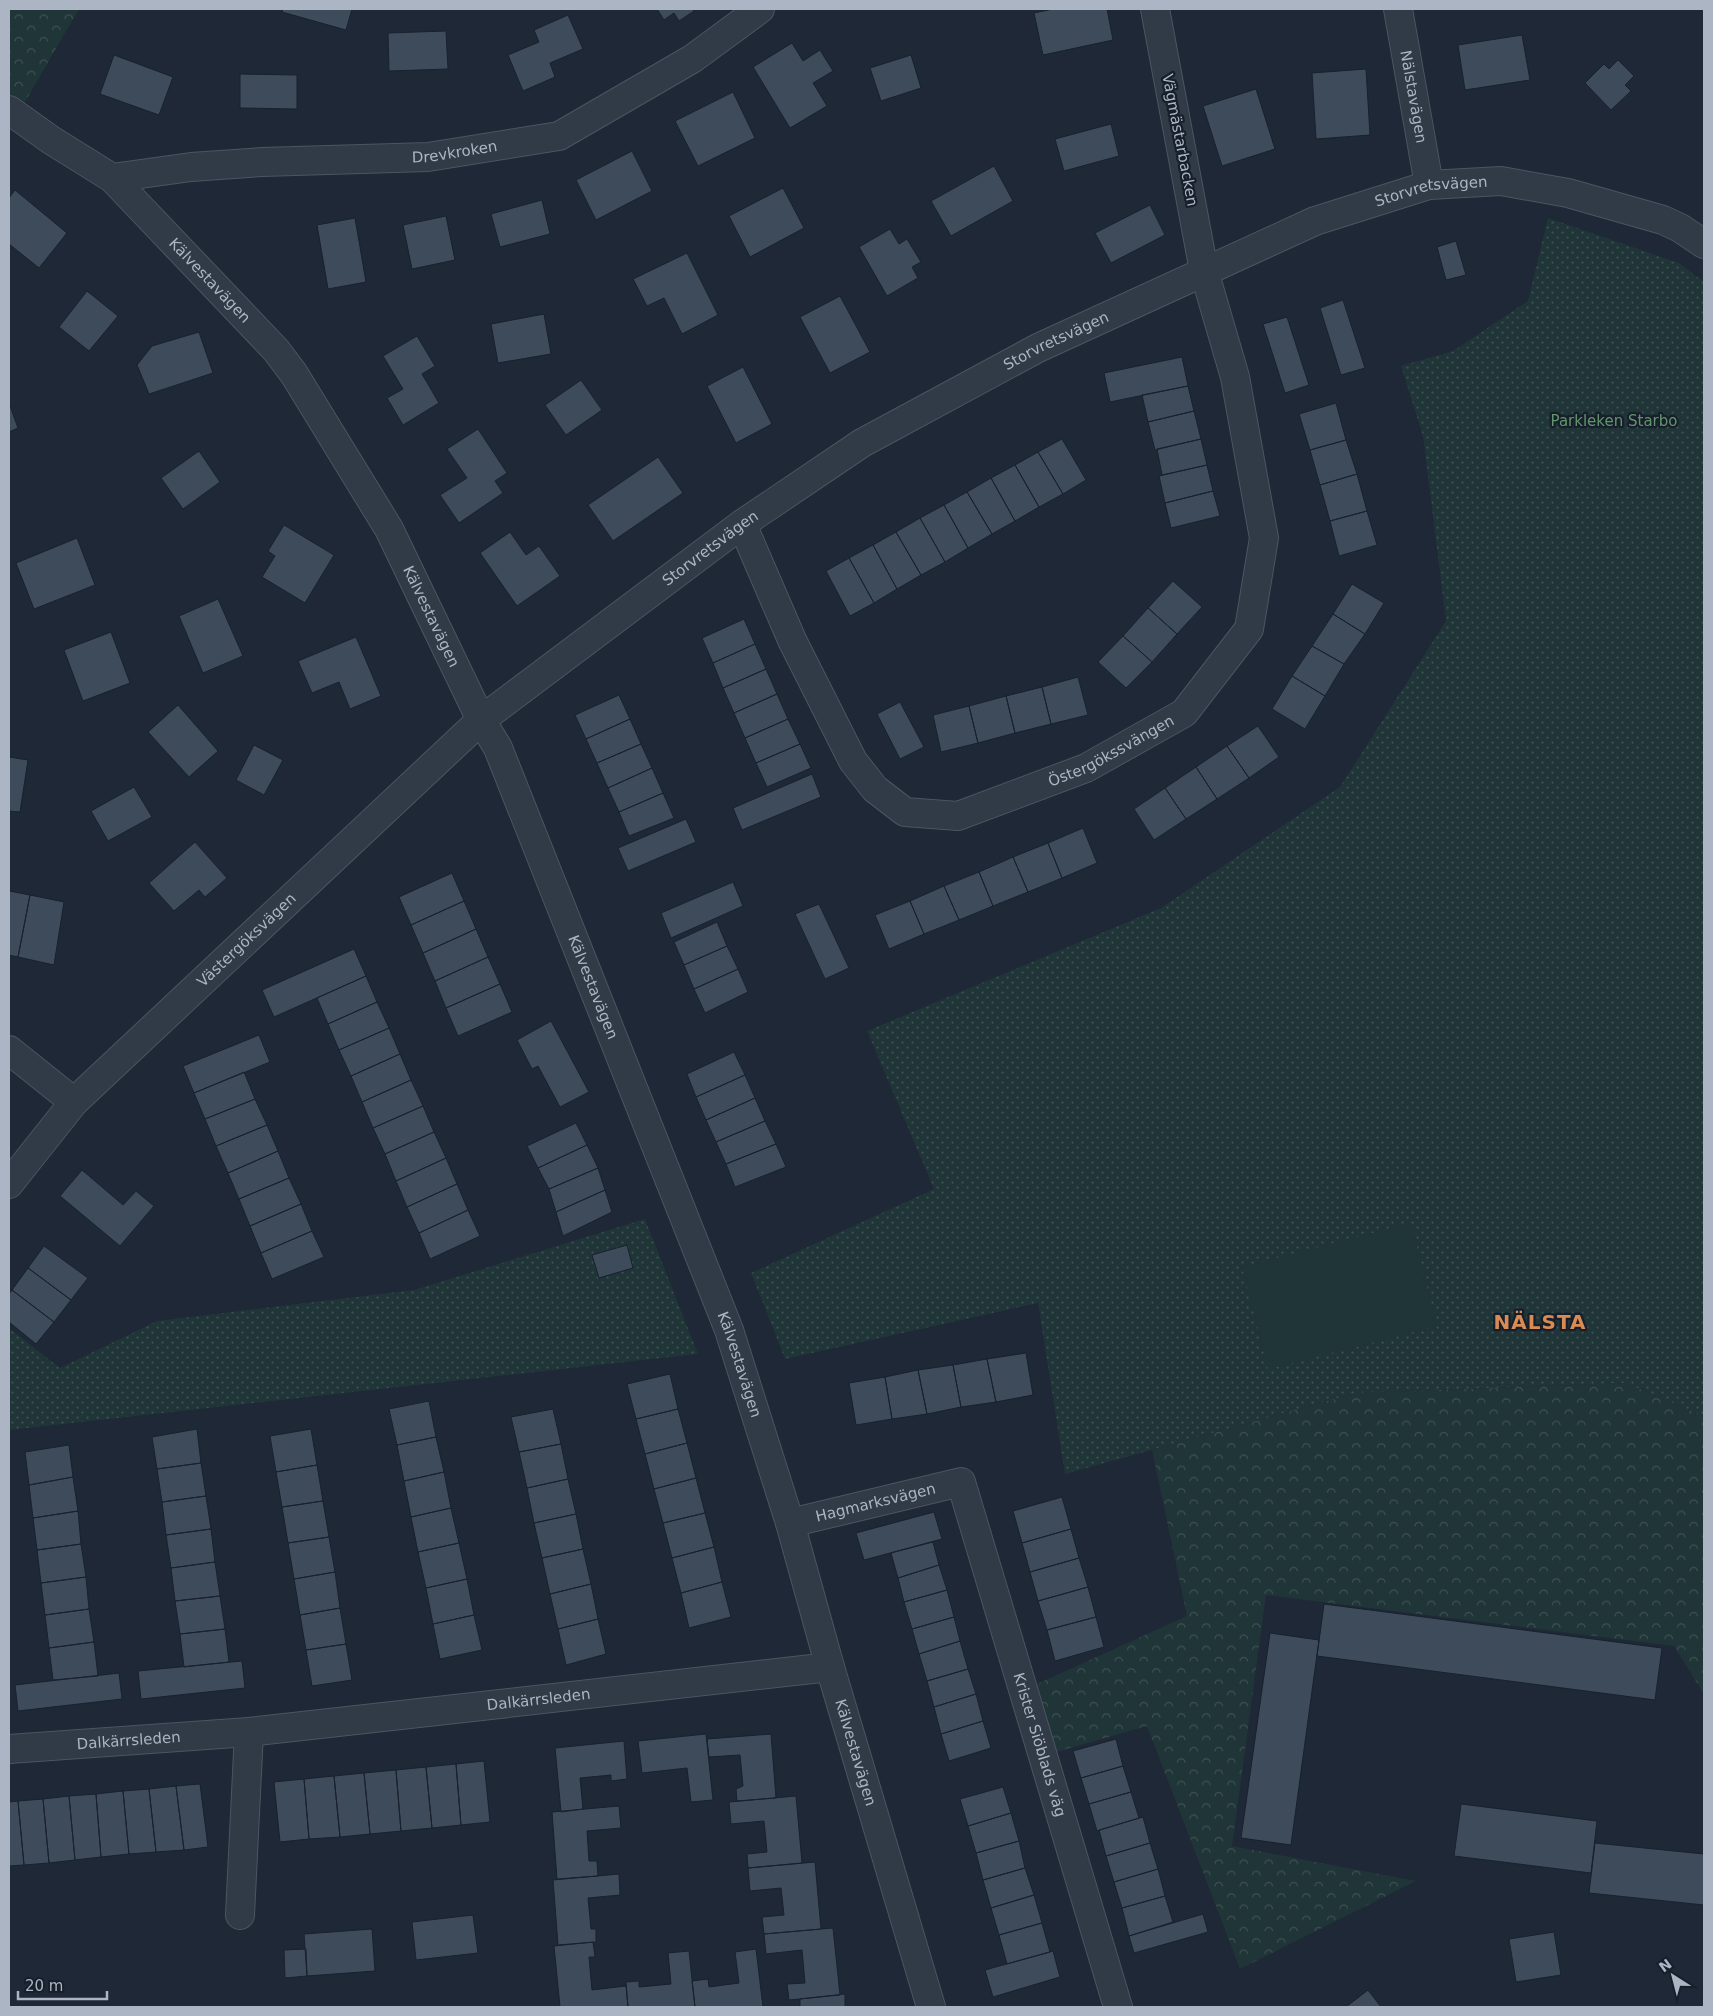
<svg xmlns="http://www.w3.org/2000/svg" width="1713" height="2016" font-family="'DejaVu Sans',sans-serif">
	<defs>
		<pattern id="green-dots" width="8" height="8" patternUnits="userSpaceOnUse" patternTransform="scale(1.25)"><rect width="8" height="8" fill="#203537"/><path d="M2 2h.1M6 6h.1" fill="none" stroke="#3e5052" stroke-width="1.8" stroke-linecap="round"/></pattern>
		<pattern id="forest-crowns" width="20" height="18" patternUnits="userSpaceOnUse" patternTransform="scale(1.25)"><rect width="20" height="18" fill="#203537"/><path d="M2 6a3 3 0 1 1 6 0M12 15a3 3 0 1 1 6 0" fill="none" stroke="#3e5052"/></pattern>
	</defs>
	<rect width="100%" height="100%" fill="#1e2836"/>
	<path fill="url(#green-dots)" d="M1548,218L1679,263L1704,282V1416L1625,1383L1356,1393L1065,1474L1038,1303L785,1359L751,1273L934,1189L867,1031L1161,908L1340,787L1446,621L1423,436L1401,366L1453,351L1528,301Z
		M645,1219L698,1354L9,1430V1328L60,1368L157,1321L414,1290Z"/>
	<path fill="url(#forest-crowns)" d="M9,9H79L22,107L9,96Z
		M1625,1383L1704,1416V1694L1674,1646L1266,1595L1232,1846L1416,1881L1240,1969L1147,1726L1056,1752L1037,1684L1187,1616L1152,1450L1356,1393Z"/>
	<path fill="#203537" d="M1411,1223L1437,1326L1268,1369L1242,1267Z"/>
	<path fill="#3e4b5b" stroke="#19212d" d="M283,9H352L346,30L282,12Z
		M657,9H693L694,11L679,21L674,13L664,20Z
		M1053,9H1107L1113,40L1043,55L1034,13Z
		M568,15L583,49L550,63L555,77L523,91L508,55L539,42L534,30Z
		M446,31L448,69L389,71L388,33Z
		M1522,35L1530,80L1465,90L1458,45Z
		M792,43L803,61L820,50L833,71L813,83L827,106L790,128L753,67Z
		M114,55L173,77L159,115L100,94Z
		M911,55L921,88L881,101L870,68Z
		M1618,60L1634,76L1625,85L1631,91L1611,110L1585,83L1604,64L1609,69Z
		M1366,69L1370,135L1316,139L1312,73Z
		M240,74L297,75V109L240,108Z
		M1256,89L1275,149L1222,166L1203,106Z
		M733,92L755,138L698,166L675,121Z
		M1111,124L1119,156L1064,171L1055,139Z
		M632,151L652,191L596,220L576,180Z
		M994,166L1013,201L951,236L931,201Z
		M783,188L804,228L750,257L729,216Z
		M15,190L67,233L39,268L9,244V198Z
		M542,200L550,234L500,247L491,214Z
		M1150,205L1165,235L1111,263L1095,233Z
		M446,216L455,260L412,269L403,225Z
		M355,218L366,282L328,289L317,225Z
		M890,229L899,244L907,239L921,262L912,267L918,278L887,296L859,247Z
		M1456,241L1466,275L1446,280L1437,247Z
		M687,253L718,315L682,334L664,298L647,306L633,279Z
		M87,291L118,316L89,351L59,327Z
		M840,296L870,352L830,373L800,317Z
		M1343,300L1365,368L1341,375L1320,308Z
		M544,314L551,354L498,363L491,324Z
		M1287,317L1309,385L1285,393L1263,324Z
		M199,332L213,373L149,394L137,365L152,346Z
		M417,336L435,366L422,374L439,403L403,425L387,398L403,389L383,356Z
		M1182,357L1188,386L1110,402L1104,373Z
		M743,367L772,424L736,443L707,386Z
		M581,380L602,410L566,435L545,405Z
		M1188,386L1194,411L1148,422L1142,395Z
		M9,403L18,428L9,432Z
		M1336,403L1346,440L1310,450L1299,414Z
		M1194,411L1201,439L1155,450L1148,422Z
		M478,429L507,473L495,481L503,493L459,523L440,495L467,478L447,449Z
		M1062,439L1086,480L1063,494L1038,452Z
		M1201,439L1207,465L1162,475L1157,449Z
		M1346,440L1357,474L1320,485L1310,450Z
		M199,451L220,482L183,509L161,478Z
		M1038,452L1063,494L1039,507L1015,465Z
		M658,457L683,493L613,541L588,505Z
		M1015,465L1039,507L1015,521L991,478Z
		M1207,465L1213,491L1165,503L1159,476Z
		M1357,474L1367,511L1330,521L1320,485Z
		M991,478L1015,521L992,534L967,492Z
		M1213,491L1220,516L1171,528L1165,503Z
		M967,492L992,534L968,548L944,505Z
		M944,505L968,548L945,562L920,518Z
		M1367,511L1377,545L1339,556L1330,521Z
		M920,518L945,562L921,575L896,532Z
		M284,525L334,555L305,603L262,577L275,556L268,551Z
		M510,532L526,555L539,546L560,576L517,606L480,553Z
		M896,532L921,575L897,589L873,545Z
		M77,538L95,585L34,609L16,563Z
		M873,545L897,589L874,603L849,558Z
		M849,558L874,603L850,616L826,571Z
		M1173,581L1202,607L1177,634L1148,608Z
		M1352,584L1384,603L1365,634L1333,614Z
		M218,599L243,656L203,673L179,616Z
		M1148,608L1177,634L1152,662L1123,636Z
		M1333,614L1365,634L1344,664L1312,646Z
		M744,619L755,644L713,663L702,638Z
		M111,632L130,683L83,701L64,650Z
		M1123,636L1152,662L1126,688L1098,662Z
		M356,637L381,696L350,709L339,682L312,693L298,661Z
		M755,644L766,669L723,688L713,663Z
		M1312,646L1344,664L1325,696L1292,676Z
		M766,669L777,694L734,713L723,688Z
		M1292,676L1325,696L1305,729L1272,709Z
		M1078,677L1088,715L1051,724L1042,687Z
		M1042,687L1051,724L1015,733L1006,696Z
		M777,694L788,719L745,738L734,713Z
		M619,695L630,719L586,739L575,715Z
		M1006,696L1015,733L978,743L969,706Z
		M900,702L924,747L900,759L877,714Z
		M178,705L218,751L189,777L148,732Z
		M969,706L978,743L941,752L933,715Z
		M630,719L641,744L597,763L586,739Z
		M788,719L800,744L756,763L745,738Z
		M1258,726L1279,757L1249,778L1227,746Z
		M641,744L652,768L608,788L597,763Z
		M800,744L811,768L767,787L756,763Z
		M254,745L283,760L264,795L236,780Z
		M1227,746L1249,778L1217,799L1196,767Z
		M9,757L28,760L20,812L9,811Z
		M1196,767L1217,799L1186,819L1165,788Z
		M652,768L663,793L619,812L608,788Z
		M812,774L821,797L742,830L733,808Z
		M134,787L152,817L108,841L91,811Z
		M1165,788L1186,819L1154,840L1134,809Z
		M663,793L674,818L629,836L619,812Z
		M686,819L696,842L628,871L618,848Z
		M1083,828L1097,863L1062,878L1048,843Z
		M195,842L227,878L205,897L199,890L174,911L149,883Z
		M1048,843L1062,878L1028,892L1013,857Z
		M1013,857L1028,892L993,906L979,872Z
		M979,872L993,906L959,920L944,886Z
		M452,873L464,901L411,925L399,897Z
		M733,882L743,906L671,938L661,913Z
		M944,886L959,920L924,934L910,901Z
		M9,891L30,895L18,957L9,955Z
		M30,895L64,902L54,965L18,957Z
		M464,901L476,929L423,953L411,925Z
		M910,901L924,934L889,949L875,915Z
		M819,904L849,968L825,979L795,914Z
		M717,922L727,946L684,965L674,942Z
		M476,929L488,957L435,981L423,953Z
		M727,946L738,969L694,989L684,965Z
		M354,949L366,976L274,1017L262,990Z
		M488,957L500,984L446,1008L435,981Z
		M738,969L748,992L705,1013L694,989Z
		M366,976L377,1002L328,1024L317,998Z
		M500,984L512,1012L458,1036L446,1008Z
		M377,1002L389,1028L339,1050L328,1024Z
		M551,1021L589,1092L560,1107L538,1066L532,1069L517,1040Z
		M389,1028L400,1054L351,1076L339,1050Z
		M259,1035L270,1062L194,1093L183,1066Z
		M734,1052L745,1075L696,1097L687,1074Z
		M400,1054L411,1080L362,1102L351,1076Z
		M244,1072L255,1099L205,1119L194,1093Z
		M745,1075L755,1098L706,1120L696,1097Z
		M411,1080L423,1106L373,1128L362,1102Z
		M755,1098L765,1121L716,1142L706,1120Z
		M255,1099L267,1125L216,1146L205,1119Z
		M423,1106L434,1132L385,1154L373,1128Z
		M765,1121L776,1144L726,1164L716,1142Z
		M576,1123L587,1145L538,1168L527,1146Z
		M267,1125L278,1151L228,1173L216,1146Z
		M434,1132L446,1158L396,1181L385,1154Z
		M776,1144L786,1167L735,1187L726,1164Z
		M587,1145L598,1168L549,1189L538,1168Z
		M278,1151L289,1178L239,1199L228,1173Z
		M446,1158L457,1184L407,1207L396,1181Z
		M598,1168L605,1190L556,1212L549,1189Z
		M82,1170L123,1205L136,1191L154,1206L120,1246L60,1196Z
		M289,1178L301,1204L250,1226L239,1199Z
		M457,1184L468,1210L419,1233L407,1207Z
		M605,1190L612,1212L563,1236L556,1212Z
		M301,1204L312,1231L261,1253L250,1226Z
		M468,1210L480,1236L430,1259L419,1233Z
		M312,1231L324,1257L272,1279L261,1253Z
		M627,1245L633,1268L599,1278L592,1255Z
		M44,1246L88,1278L71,1300L28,1268Z
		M28,1268L71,1300L54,1322L12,1290Z
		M12,1290L54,1322L36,1344L9,1322V1294Z
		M1026,1353L1033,1395L996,1402L987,1359Z
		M987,1359L996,1402L961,1407L953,1365Z
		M953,1365L961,1407L927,1414L918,1370Z
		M918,1370L927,1414L892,1419L885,1377Z
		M670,1374L678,1409L636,1419L627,1384Z
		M885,1377L892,1419L856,1425L849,1383Z
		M429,1401L436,1437L397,1445L389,1409Z
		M553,1409L561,1444L519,1452L511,1417Z
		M678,1409L687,1443L645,1454L636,1419Z
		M197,1429L201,1463L157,1469L152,1437Z
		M311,1429L317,1465L276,1472L270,1436Z
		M436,1437L444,1472L404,1481L397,1445Z
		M687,1443L696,1478L654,1489L645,1454Z
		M561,1444L568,1479L527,1488L519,1452Z
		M69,1445L73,1477L29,1485L25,1452Z
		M201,1463L206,1496L162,1502L157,1469Z
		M317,1465L323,1501L282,1507L276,1472Z
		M444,1472L451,1508L411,1517L404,1481Z
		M73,1477L78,1511L33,1518L29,1485Z
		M696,1478L705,1513L663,1523L654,1489Z
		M568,1479L576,1514L534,1523L527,1488Z
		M206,1496L211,1529L166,1535L162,1502Z
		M1062,1497L1071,1529L1022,1543L1013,1511Z
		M323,1501L329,1537L288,1543L282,1507Z
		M451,1508L459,1543L418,1552L411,1517Z
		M78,1511L81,1544L37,1550L33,1518Z
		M934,1512L942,1539L864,1560L856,1533Z
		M705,1513L714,1547L672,1558L663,1523Z
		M576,1514L583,1549L542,1558L534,1523Z
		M211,1529L215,1562L171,1568L166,1535Z
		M1071,1529L1079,1558L1030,1572L1022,1543Z
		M329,1537L335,1572L294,1579L288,1543Z
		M933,1542L939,1565L898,1578L891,1553Z
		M459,1543L467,1579L426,1588L418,1552Z
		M81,1544L86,1577L41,1583L37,1550Z
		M714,1547L722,1582L681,1593L672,1558Z
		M583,1549L591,1584L550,1594L542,1558Z
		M1079,1558L1088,1587L1038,1601L1030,1572Z
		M215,1562L220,1596L175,1601L171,1568Z
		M939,1565L947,1590L904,1602L898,1578Z
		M335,1572L340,1608L300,1615L294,1579Z
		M86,1577L89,1609L45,1615L41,1583Z
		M467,1579L474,1615L433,1624L426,1588Z
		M722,1582L731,1617L689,1628L681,1593Z
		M591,1584L598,1619L558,1629L550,1594Z
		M1088,1587L1096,1617L1047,1630L1038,1601Z
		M947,1590L954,1617L912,1629L904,1602Z
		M220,1596L225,1629L180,1634L175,1601Z
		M1324,1604L1662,1648L1655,1700L1317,1656Z
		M340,1608L346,1644L306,1650L300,1615Z
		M89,1609L94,1642L49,1648L45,1615Z
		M474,1615L482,1650L440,1659L433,1624Z
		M954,1617L960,1641L919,1654L912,1629Z
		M1096,1617L1104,1647L1055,1661L1047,1630Z
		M598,1619L606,1654L566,1665L558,1629Z
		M225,1629L229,1662L184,1667L180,1634Z
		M1270,1633L1319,1640L1291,1845L1241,1838Z
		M960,1641L968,1669L927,1681L919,1654Z
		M94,1642L98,1676L53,1680L49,1648Z
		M346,1644L352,1680L312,1686L306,1650Z
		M242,1661L245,1688L141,1699L138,1671Z
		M968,1669L976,1694L934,1707L927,1681Z
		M119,1673L122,1699L18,1711L15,1685Z
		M976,1694L983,1721L941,1734L934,1707Z
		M983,1721L991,1748L949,1761L941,1734Z
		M706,1734L713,1800L691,1802L687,1768L642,1773L638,1741Z
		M771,1734L776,1798L737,1801L736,1789L743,1786L740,1755L709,1757L707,1739Z
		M1116,1739L1123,1766L1081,1778L1073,1751Z
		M624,1741L627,1779L611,1781V1775L580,1778L583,1809L561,1812L555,1748Z
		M484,1761L490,1822L461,1825L456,1764Z
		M456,1764L461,1825L432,1828L426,1767Z
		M1123,1766L1131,1792L1089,1804L1081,1778Z
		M426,1767L432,1828L401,1831L396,1770Z
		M396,1770L401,1831L370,1834L364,1773Z
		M364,1773L370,1834L340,1837L334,1776Z
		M334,1776L340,1837L309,1839L304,1779Z
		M304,1779L309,1839L280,1842L274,1782Z
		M200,1784L208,1847L184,1850L176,1786Z
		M176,1786L184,1850L156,1852L149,1789Z
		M1003,1787L1011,1813L968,1826L960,1799Z
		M149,1789L156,1852L129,1854L123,1791Z
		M123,1791L129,1854L101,1857L96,1794Z
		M1131,1792L1139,1818L1097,1831L1089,1804Z
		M96,1794L101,1857L75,1860L69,1796Z
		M69,1796L75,1860L49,1863L43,1799Z
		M796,1796L802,1863L748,1868L747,1854L767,1852L764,1821L731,1824L729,1802Z
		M43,1799L49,1863L24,1865L18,1801Z
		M18,1801L24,1865L9,1866V1802Z
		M1461,1804L1597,1821L1591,1873L1454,1856Z
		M619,1806L621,1828L587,1831L589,1861H597L598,1876L557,1879L552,1812Z
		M1011,1813L1019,1841L976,1853L968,1826Z
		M1143,1817L1150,1843L1106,1856L1099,1830Z
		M1019,1841L1025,1868L983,1880L976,1853Z
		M1150,1843L1158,1869L1114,1882L1106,1856Z
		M1595,1843L1704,1854V1905L1589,1893Z
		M815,1862L821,1929L764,1934L762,1917L784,1915L781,1888L750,1891L748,1868Z
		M1025,1868L1034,1895L991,1908L983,1880Z
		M1158,1869L1165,1896L1122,1908L1114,1882Z
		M619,1874L620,1895L588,1898L591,1929H596V1942L558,1945L553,1880Z
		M1034,1895L1042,1923L999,1935L991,1908Z
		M1165,1896L1173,1922L1129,1936L1122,1908Z
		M1203,1914L1208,1932L1134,1953L1129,1936Z
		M473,1915L478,1953L416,1960L412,1922Z
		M1042,1923L1050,1952L1007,1964L999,1935Z
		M833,1928L840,1995L789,2000L787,1984L805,1983L802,1950L766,1954L764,1934Z
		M372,1929L375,1971L307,1976L304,1934Z
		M1554,1932L1561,1975L1516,1982L1509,1939Z
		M593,1942L595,1957H589L592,1990L626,1986L628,2007H560L554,1946Z
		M306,1949L307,1976L285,1978L284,1950Z
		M756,1949L763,2007H695L692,1981L708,1979L709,1987L739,1983L735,1952Z
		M689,1951L695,2007H628L626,1982L639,1981V1987L671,1984L668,1953Z
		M1053,1951L1060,1977L993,1997L985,1970Z
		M1368,1990L1381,2007H1346Z
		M845,1994V2007H800V1999Z"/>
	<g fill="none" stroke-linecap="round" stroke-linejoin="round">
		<g stroke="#4c5562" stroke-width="30">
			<g id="minor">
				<path id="s1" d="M1398,9L1429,185"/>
				<path id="s2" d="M9,110L51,140L112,178L276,350L294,374L389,529L481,720L498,748L729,1330L790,1523L830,1667L931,2007"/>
				<path id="s3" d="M112,178L191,167L262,162L428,157L559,136L692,59L760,9"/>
				<path id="s4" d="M742,524L792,640L853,761L875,789L905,812L958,816L1086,768L1184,713L1249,629L1264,538L1235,377L1204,271L1155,9"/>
				<path id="s5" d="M9,1050L74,1102L481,720L742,524L862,443L1038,348L1315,221L1429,185L1501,181L1568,193L1663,220L1680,228L1704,244"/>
				<path d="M9,1184L74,1102"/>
				<path id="s6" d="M790,1523L961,1482L1118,2007"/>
				<path id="s7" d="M9,1749L249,1732L830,1667"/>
				<path d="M240,1915L249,1732"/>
			</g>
		</g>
		<use href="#minor" stroke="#313a47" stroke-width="28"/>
	</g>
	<g text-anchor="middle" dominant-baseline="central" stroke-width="4.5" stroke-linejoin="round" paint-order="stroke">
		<g font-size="15" fill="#abb5c4" stroke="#171f2b">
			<text stroke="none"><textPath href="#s1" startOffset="89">Nälstavägen</textPath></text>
			<text transform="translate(1180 140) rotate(79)">Vägmästarbacken</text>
			<text stroke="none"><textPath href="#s3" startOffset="344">Drevkroken</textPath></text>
			<text stroke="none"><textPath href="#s5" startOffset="1738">Storvretsvägen</textPath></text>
			<text stroke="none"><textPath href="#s2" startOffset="265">Kälvestavägen</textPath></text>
			<text stroke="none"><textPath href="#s5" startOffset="1332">Storvretsvägen</textPath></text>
			<text stroke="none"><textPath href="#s5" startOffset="928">Storvretsvägen</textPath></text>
			<text stroke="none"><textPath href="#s2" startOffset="670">Kälvestavägen</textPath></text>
			<text stroke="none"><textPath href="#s4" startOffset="555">Östergökssvängen</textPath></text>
			<text stroke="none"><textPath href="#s5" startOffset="320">Västergöksvägen</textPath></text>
			<text stroke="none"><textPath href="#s2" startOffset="1075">Kälvestavägen</textPath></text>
			<text stroke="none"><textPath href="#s2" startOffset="1480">Kälvestavägen</textPath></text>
			<text stroke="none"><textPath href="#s6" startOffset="88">Hagmarksvägen</textPath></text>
			<text stroke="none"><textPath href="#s7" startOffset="532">Dalkärrsleden</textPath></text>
			<text stroke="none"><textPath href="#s7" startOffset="120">Dalkärrsleden</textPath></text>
			<text stroke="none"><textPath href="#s6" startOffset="450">Krister Siöblads väg</textPath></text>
			<text stroke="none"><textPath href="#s2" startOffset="1885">Kälvestavägen</textPath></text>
		</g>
		<g font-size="15" fill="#62956d" stroke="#171f2b">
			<text x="1614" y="421">Parkleken Starbo</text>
		</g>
		<g font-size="20" font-weight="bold" letter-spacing="1" fill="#d88b52" stroke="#171f2b">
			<text x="1540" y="1322">NÄLSTA</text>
		</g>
	</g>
	<rect width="1713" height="2016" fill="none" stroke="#abb5c4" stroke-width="20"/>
	<g transform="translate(1673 1976) rotate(324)" stroke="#171f2b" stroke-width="4" paint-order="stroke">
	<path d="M0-4L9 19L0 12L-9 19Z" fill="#abb5c4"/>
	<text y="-8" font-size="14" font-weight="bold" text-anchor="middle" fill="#abb5c4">N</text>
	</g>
	<path d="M18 1991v8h89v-8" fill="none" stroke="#abb5c4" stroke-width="2.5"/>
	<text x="25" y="1991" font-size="15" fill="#abb5c4" stroke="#171f2b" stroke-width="4" paint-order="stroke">20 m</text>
</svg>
